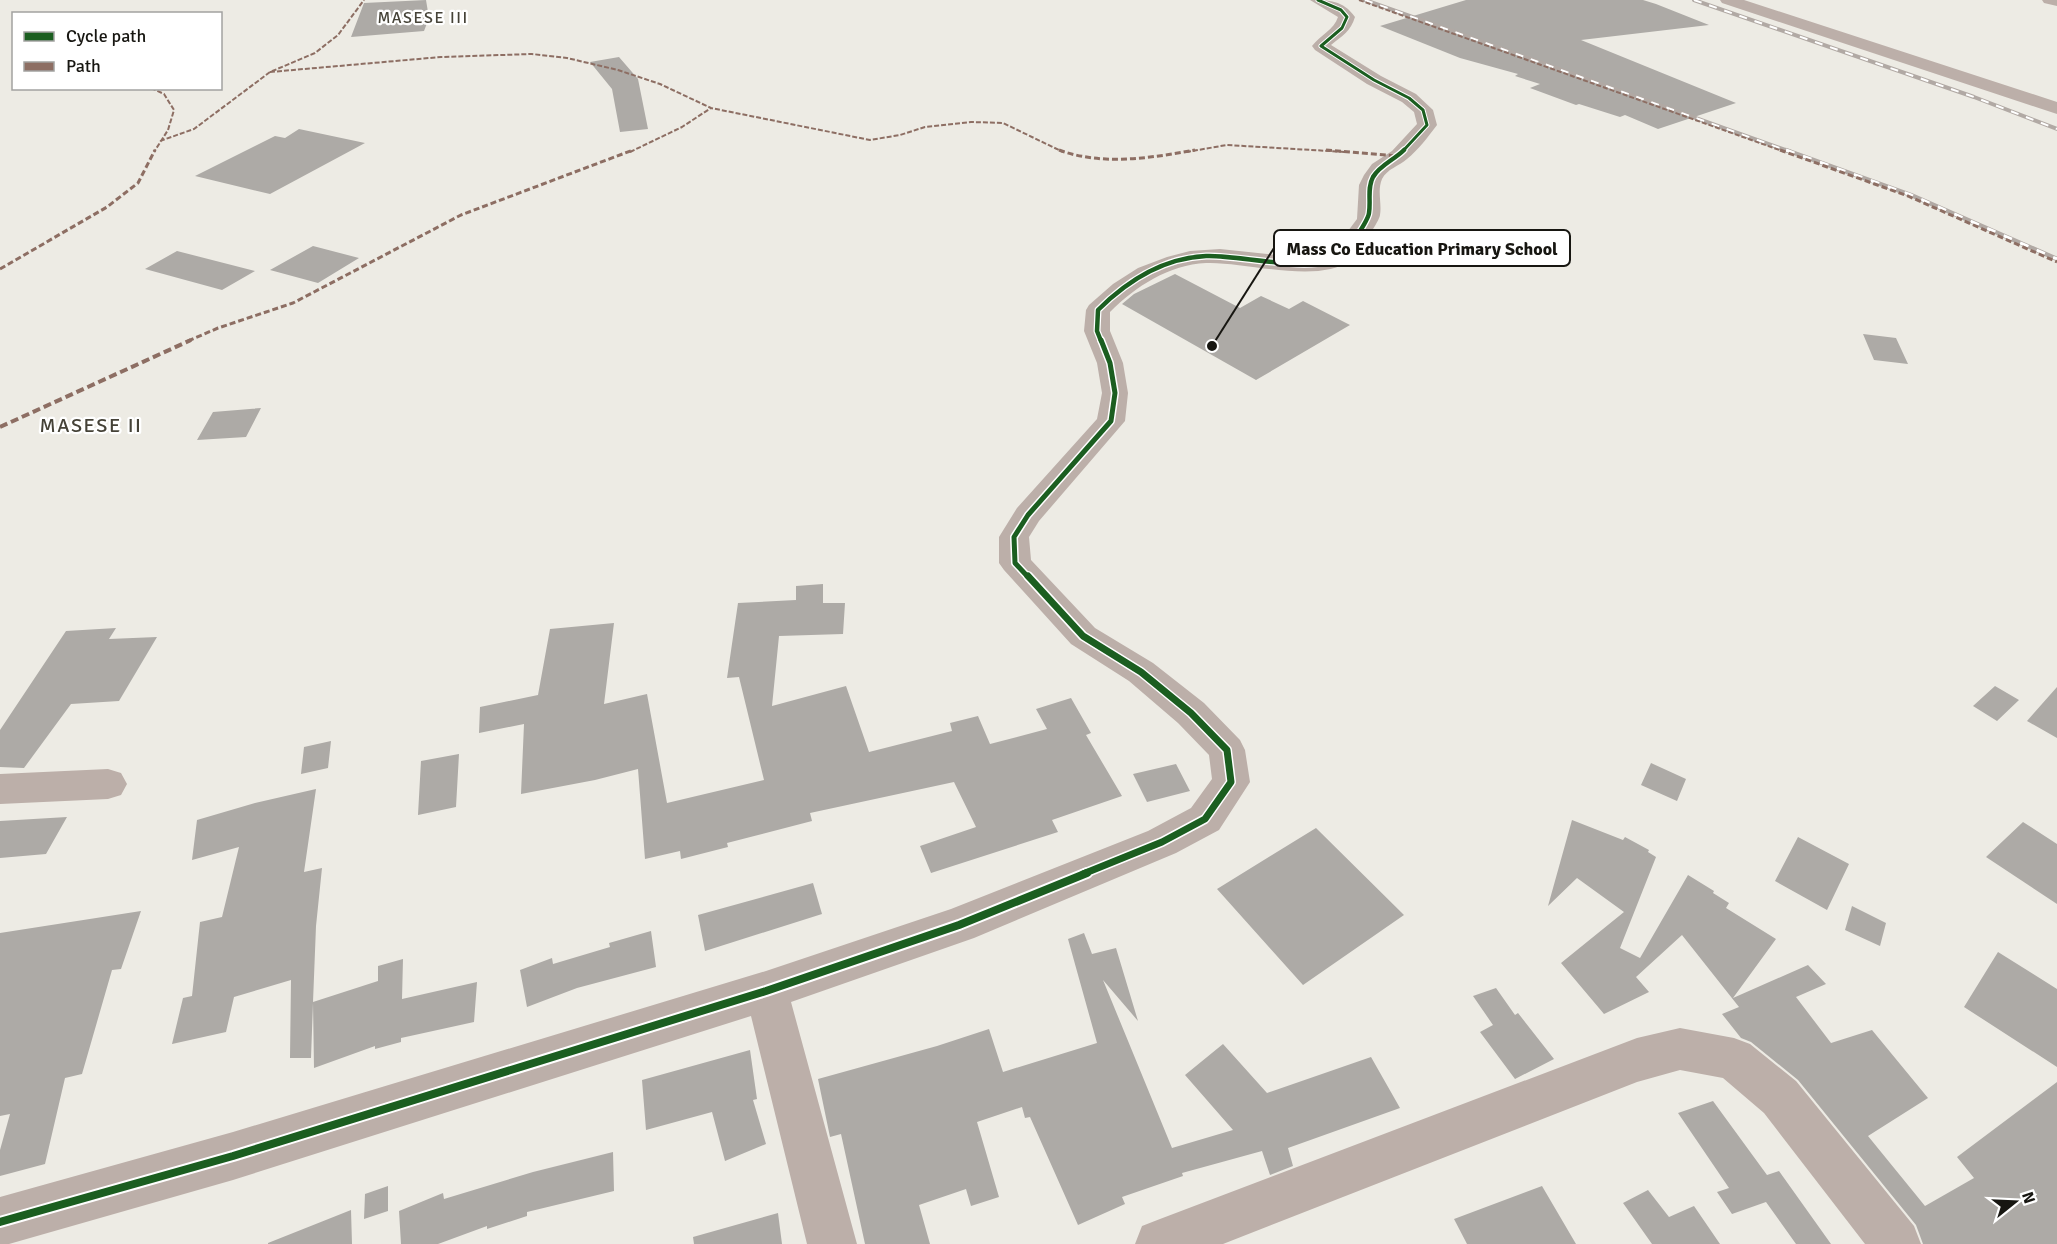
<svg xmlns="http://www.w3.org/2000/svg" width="2057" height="1244" font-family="Signika,sans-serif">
	<rect width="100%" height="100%" fill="#edebe4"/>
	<path fill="#adaaa6" d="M426,0L429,18L424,31L351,37L364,3Z
		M1466,0H1643L1656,4L1709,25L1581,40L1736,103L1658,129L1625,115L1620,117L1579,104L1576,105L1530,88L1540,84L1515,76L1518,74L1460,58L1380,26Z
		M619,57L638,79L648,129L620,132L612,89L590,62Z
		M299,129L365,143L270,194L195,176L275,136L285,138Z
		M313,246L359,258L318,283L270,270Z
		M177,251L255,271L222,290L145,269Z
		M1175,274L1240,308L1261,296L1289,309L1303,301L1350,325L1256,380L1122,304L1134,294Z
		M1863,334L1896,338L1908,364L1874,360Z
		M261,408L246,437L197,440L213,412Z
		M823,584V603H845L843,634L779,636L772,706L846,686L869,752L952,731L950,723L978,716L990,744L1047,729L1036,709L1071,698L1091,733L1086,735L1122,796L1052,820L1058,832L931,873L920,846L976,827L954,782L810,813L812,821L727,843L728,847L681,859L680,851L645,859L638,769L595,780L521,794L524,724L479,733L480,707L538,695L550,629L614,623L604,704L647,694L667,803L764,780L739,677L727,678L738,603L796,600V586Z
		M116,628L109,639L157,637L119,701L71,704L24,768L0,767V730L66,631Z
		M1995,686L2019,700L1997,721L1973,706Z
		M2057,687V738L2027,721Z
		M331,741L328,768L301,774L304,747Z
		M459,754L456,807L418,815L421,761Z
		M1651,763L1686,779L1677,801L1641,785Z
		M1176,764L1190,791L1147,802L1133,774Z
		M316,789L304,872L322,868L316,926L313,1002L378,981V966L403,959L402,999L477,982L474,1022L401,1038V1042L375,1049V1046L314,1068L313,1003L311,1058H290L291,980L234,997L226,1032L172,1044L183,998L192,996L200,922L222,917L239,847L192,860L197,820L255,803Z
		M67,817L46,854L0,858V821Z
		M1572,820L1623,840L1625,837L1649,850L1648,852L1656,857L1620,948L1640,958L1688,875L1714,891L1713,893L1729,903L1726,908L1776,939L1733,998L1808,965L1826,984L1796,997L1831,1043L1872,1030L1928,1098L1868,1136L1925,1206L1974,1178L1957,1157L2057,1082V1244H1923L1916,1225L1798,1080L1751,1042L1741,1038L1722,1014L1739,1007L1682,935L1636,977L1649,992L1604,1014L1561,963L1624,912L1577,878L1548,906Z
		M2023,822L2057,844V904L1986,857Z
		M1316,828L1404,915L1303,985L1217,889Z
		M1798,837L1849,864L1827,910L1775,881Z
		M813,883L822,914L705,951L698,915Z
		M1852,906L1886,923L1880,946L1845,930Z
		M141,911L121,969L112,970L82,1074L65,1078L45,1164L0,1176V1150L10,1114L0,1116V933Z
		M651,931L656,967L577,988L527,1007L520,970L552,958L553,964L610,947L609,943Z
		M1084,933L1092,954L1116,948L1138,1021L1103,980L1172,1148L1233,1130L1185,1075L1223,1044L1267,1093L1371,1057L1400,1108L1288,1148L1293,1166L1270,1175L1262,1151L1182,1173L1183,1176L1122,1197L1125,1204L1078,1225L1030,1117L1025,1118L1022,1107L977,1122L999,1197L971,1206L966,1189L919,1205L930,1244H865L841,1134L830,1137L818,1079L937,1046L989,1029L1003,1072L1097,1043L1068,939Z
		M1998,952L2057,989V1067L1964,1007Z
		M1496,988L1515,1015L1518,1013L1554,1059L1515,1079L1480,1032L1493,1025L1473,996Z
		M750,1050L757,1099L753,1100L766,1144L725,1161L712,1112L646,1130L642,1080Z
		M1713,1101L1767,1175L1779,1171L1831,1244H1796L1766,1202L1732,1214L1717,1192L1729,1188L1678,1113Z
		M613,1152L614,1191L527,1212V1216L487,1229V1226L438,1244H401L399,1211L443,1193L444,1199L533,1172Z
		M388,1186V1211L364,1219L365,1194Z
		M1542,1186L1576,1244H1467L1454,1219Z
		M1648,1190L1669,1217L1694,1206L1720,1244H1652L1623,1203Z
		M351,1210L352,1244H268V1243Z
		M778,1213L782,1244H694L693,1237Z"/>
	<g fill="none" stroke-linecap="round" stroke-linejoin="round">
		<path fill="#bcafa9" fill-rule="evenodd" d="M1310,0C1329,0 1343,0 1355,17C1351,31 1342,36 1331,45L1381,76L1416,94L1433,110L1437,125C1428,137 1418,150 1407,159C1399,166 1387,169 1382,179C1377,191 1382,203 1380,215C1379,223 1355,256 1350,260C1320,285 1242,261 1206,263C1169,265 1136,286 1110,312V331L1123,363L1128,393L1125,421L1039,521L1029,537L1031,560L1095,628L1153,663L1204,703L1240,740L1245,750L1250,782L1219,830L1176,853L974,938L791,1002L857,1244H807L751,1016L233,1180L9,1244H0V1197L233,1132L766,971L951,909L1148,831L1191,808L1212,779L1209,755L1178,723L1129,681L1071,644L1004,570L999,563V537L1017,508L1097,419L1102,393L1097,363L1084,331L1086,310L1089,305L1113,284L1138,268L1167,257L1190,251L1220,249L1296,257L1324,255L1333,251L1357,219L1359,185L1364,175L1372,164L1392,151L1417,124L1414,112L1402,102L1367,84L1315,50L1312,46C1320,35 1334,30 1338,17Z
			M1720,0H1744L2057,102V114L1722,3Z
			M2042,0H2057V6L2044,3Z
			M108,769L121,773L127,784L121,795L108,799L0,804V774Z
			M1680,1028L1734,1038L1750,1044L1796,1081L1914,1226L1921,1244H1865L1764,1113L1723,1078L1680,1070L1637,1082L1223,1244H1135L1142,1226L1160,1219L1637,1038Z"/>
		<g stroke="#b1a9a4" stroke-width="4">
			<path id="rail-far1" d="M1365,0L1791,152
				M1694,0L1974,97L2057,129"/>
		</g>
		<g stroke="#b1a9a4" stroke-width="4.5">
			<path id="rail" d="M1786,150L1911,195L2057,259"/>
		</g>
		<use href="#rail-far1" stroke="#fff" stroke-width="2" stroke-dasharray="8" stroke-linecap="butt"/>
		<use href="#rail" stroke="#fff" stroke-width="3" stroke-dasharray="9" stroke-linecap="butt"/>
		<path stroke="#8d6e63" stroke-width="2" stroke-dasharray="5 2" stroke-linecap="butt" d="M1359,0L1785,152
			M270,72L441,57L532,54L567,58L618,70L660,84L711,108L870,140L900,135L925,127L971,122L1003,123L1063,152
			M151,88L164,94L174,110L168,130L154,152
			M160,141L194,129L270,72L315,53L338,35L364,0
			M630,152L682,127L711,108
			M1186,152L1227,145L1346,152"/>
		<path stroke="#8d6e63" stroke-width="3" stroke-dasharray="6 3" stroke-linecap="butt" d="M1059,150C1102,166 1151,158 1195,150
			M1326,150L1397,156
			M1780,150L1908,196L2057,262
			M0,269L107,207L138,183L155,150
			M188,341L218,328L293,303L461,215L633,150"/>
		<path stroke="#8d6e63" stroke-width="4" stroke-dasharray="8 4" stroke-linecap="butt" d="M0,427L191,340"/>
		<g stroke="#fff" stroke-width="5">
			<path id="cycleway-far4" d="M1318,0L1341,10L1347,17L1342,28L1321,46L1374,80L1409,98L1423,110L1427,125L1402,152"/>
		</g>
		<g stroke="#fff" stroke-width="7">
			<path id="cycleway-far3" d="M1101,341L1097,331L1098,310C1127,281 1164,258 1206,256C1237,254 1320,276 1342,255C1348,250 1368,221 1369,213C1371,201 1367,188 1373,177C1380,165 1394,160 1404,150"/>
		</g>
		<g stroke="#fff" stroke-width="8">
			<path id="cycleway-far2" d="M1029,578L1015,563L1014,537L1028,515L1111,421L1115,393L1110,363L1101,340"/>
		</g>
		<g stroke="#fff" stroke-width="10">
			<path id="cycleway-far1" d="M1028,576L1083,636L1141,672L1191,713L1227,750L1231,782L1205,819L1162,842L1083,874"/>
		</g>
		<g stroke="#fff" stroke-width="12">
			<path id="cycleway" d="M0,1222L233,1156L766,991L959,925L1087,873"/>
		</g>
		<use href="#cycleway-far4" stroke="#1b5e20" stroke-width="3"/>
		<use href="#cycleway-far3" stroke="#1b5e20" stroke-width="4.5"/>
		<use href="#cycleway-far2" stroke="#1b5e20" stroke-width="5"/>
		<use href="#cycleway-far1" stroke="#1b5e20" stroke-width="7"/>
		<use href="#cycleway" stroke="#1b5e20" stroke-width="8"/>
	</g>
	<g text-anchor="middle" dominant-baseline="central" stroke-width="4.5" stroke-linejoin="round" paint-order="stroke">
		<g font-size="16" letter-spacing="1.5" fill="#454237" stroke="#fff">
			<text x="423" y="18">MASESE III</text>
		</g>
		<g font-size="20" letter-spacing="1.5" fill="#454237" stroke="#fff">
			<text x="91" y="425">MASESE II</text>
		</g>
	</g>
	<path fill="none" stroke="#171611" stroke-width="2" d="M1212 346L1274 248"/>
	<circle fill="#171611" stroke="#fff" stroke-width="2" cx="1212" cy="346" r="6"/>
	<rect fill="#fff" stroke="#171611" stroke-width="2" x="1274" y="230" width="296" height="36" rx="6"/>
	<g font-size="18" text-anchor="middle" font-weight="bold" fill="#171611">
		<text x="1422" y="255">Mass Co Education Primary School</text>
	</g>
	<rect x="12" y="12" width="210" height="78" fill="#ffffff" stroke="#a2a2a0" stroke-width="1.5"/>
	<rect x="24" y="32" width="30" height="9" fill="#1b5e20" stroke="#a2a2a0" stroke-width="1.5"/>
	<text x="66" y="42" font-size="18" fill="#171611">Cycle path</text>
	<rect x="24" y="62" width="30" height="9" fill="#8d6e63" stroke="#a2a2a0" stroke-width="1.5"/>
	<text x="66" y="72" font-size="18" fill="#171611">Path</text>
	<g transform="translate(2015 1202) rotate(72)" stroke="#ffffff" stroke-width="4.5" paint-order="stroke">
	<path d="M0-4.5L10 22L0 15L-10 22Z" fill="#171611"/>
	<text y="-9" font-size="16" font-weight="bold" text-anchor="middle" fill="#171611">N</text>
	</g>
</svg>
